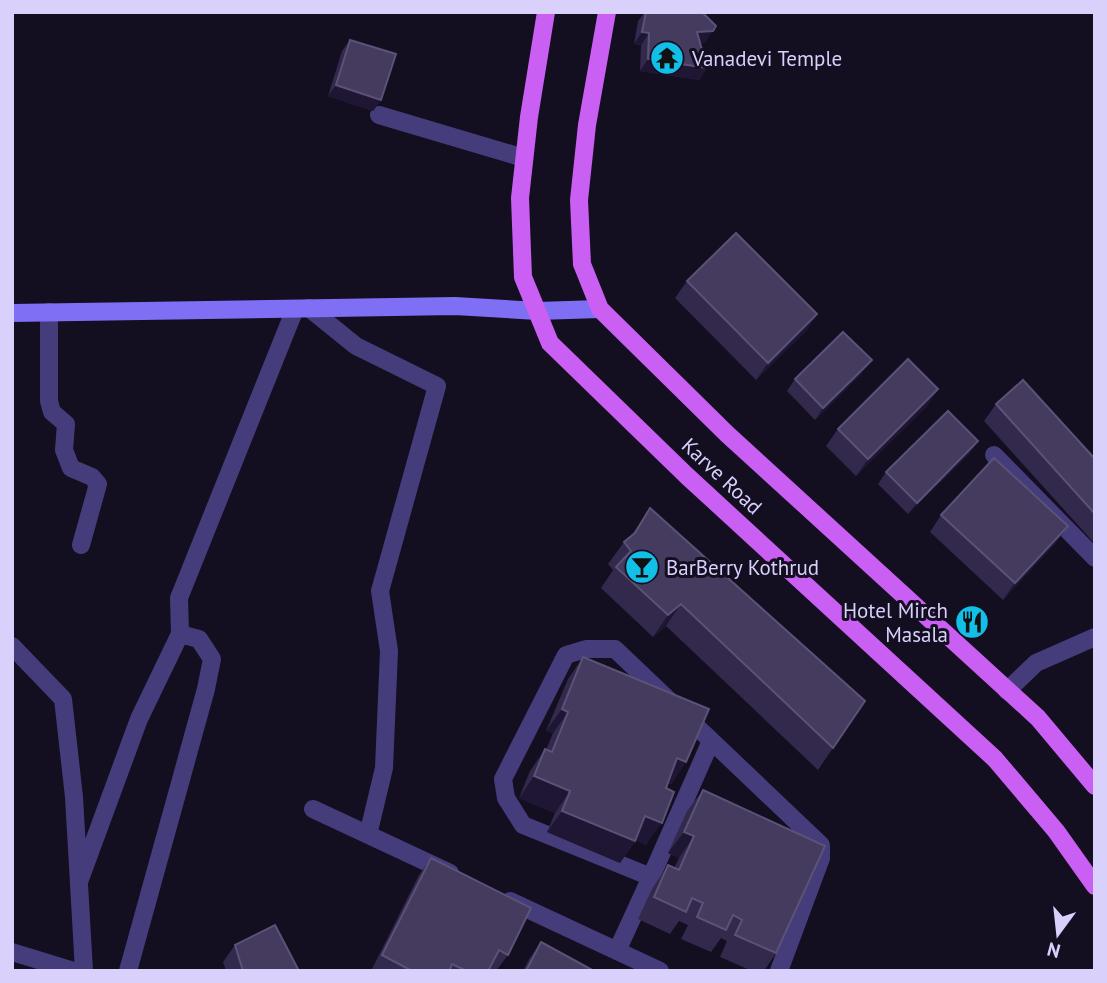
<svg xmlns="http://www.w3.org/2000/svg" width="1107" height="983" font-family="'PT Sans',sans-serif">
	<rect width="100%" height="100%" fill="#130e20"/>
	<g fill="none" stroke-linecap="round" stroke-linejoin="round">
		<path stroke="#453d7b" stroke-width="18" d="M379,115L524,158
			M309,308L356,346L437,386L380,591L389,651L384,768L368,835
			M49,312V401L52,412L66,424L64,450L71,468L92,477L98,484L81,545
			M994,455L1095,558
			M180,634L179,598L295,309
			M12,646L63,699L74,797L84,971
			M1007,691L1036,663L1095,637
			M313,809L450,873
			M651,877L711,741
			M79,882L139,719L180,634L199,639L212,659L206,689L128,971
			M510,901L660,971
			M617,951L651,877L523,825L506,798L503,779L566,655L586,649H615L821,845V858L779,971
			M12,952L74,971"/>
		<path stroke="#7e6ff4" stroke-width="18" d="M12,313L455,306L537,311L600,309"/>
		<path stroke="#c960f3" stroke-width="18" d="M546,12L529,117L520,198L523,277L550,343L687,476L995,759L1056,831L1095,886
			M607,12L587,125L579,200L582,264L600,309L727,434L1038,718L1095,786"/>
	</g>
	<path fill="#33294c" d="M645,12H702L705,43H700L707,68L699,80L640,71L641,45L634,44L638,21Z
		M350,40L381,100L373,111L328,96L342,51Z
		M687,281L817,314L806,331L756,380L675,298Z
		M863,372L815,420L787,391L795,379Z
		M938,389L927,406L856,476L826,446L838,429Z
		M996,404L1095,459V544L984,421Z
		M978,441L970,453L908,514L878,484L886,472Z
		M650,508L865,701L818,770L666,626L653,637L601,588L613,570L608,564L624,542L631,536Z
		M941,515L1056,543L1003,600L930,532Z
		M583,657L686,762L671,784L668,783L646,845L636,840L620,863L547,832L555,813L519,798L530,771L545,749L546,750L553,733L546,731L568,679Z
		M703,790L776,953L764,971H752L720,957L727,941L721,938L711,952L681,939L688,925L679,921L670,934L638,919L653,887L668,865L674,868L679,858L668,853L687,811Z
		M431,858L508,955L496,971L489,968L488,971H371L419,875Z
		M541,942L594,971H523L529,959Z
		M235,945L299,971H226L223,962Z"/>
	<path fill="#1e1633" d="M713,31L705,43H689L697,32Z
		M642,32L649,33L641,45L634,44Z
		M648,59L707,68L699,80L640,71Z
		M336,85L381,100L373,111L328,96Z
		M817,314L806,331L756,380L768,363Z
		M872,360L863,372L815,420L823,408Z
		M938,389L927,406L856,476L868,459Z
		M978,441L970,453L908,514L917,503Z
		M1068,526L1056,543L1003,600L1015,583Z
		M681,604L666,626L653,637L668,615Z
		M562,709L568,712L553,733L546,731Z
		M677,758L686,762L671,784L662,780Z
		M534,776L570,791L555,813L519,798Z
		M562,811L635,841L620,863L547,832Z
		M645,816L662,823L646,845L630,838Z
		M684,832L694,836L679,858L668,853Z"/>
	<path fill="#443b5f" stroke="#5c5278" stroke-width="2" d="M646,12H702L716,26L713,31L697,32L707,68L648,59L649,33L642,32Z
		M350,40L396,54L381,100L336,85Z
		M736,233L817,314L768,363L687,281Z
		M843,332L872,360L823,408L795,379Z
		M908,359L938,389L868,459L838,429Z
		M1023,380L1095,459V514L996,404Z
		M948,411L978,441L917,503L886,472Z
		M994,458L1068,526L1015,583L941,515Z
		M650,508L865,701L833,748L681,604L668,615L616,567L631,551L624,542L635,533Z
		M583,657L709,709L686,762L677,758L666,788L674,792L662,823L645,816L635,841L562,811L570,791L534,776L545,749L552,752L568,712L562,709Z
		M703,790L825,846L776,953L735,935L742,920L733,915L726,930L697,917L703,903L692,898L686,912L654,897L668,865L679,870L694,836L684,832Z
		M431,858L531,908L508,955L499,950L488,971H467L452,964L449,971H412L382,955Z
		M275,925L299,971H243L235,945Z
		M541,942L594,971H526Z"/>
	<defs>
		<g id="temple-disc" transform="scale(1.75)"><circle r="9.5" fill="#11bfe7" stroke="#130e20"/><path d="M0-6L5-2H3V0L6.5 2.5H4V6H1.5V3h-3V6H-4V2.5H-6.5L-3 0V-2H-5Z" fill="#111"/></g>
		<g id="bar-disc" transform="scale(1.75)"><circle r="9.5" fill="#11bfe7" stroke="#130e20"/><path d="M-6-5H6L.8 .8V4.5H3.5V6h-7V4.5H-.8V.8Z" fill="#111"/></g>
		<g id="restaurant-disc" transform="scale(1.75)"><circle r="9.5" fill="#11bfe7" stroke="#130e20"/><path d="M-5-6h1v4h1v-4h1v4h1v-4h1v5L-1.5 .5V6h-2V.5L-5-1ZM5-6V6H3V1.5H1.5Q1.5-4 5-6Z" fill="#111"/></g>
	</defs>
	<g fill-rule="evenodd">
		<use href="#temple-disc" x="667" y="58"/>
		<use href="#bar-disc" x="642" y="567"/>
		<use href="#restaurant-disc" x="972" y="622"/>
	</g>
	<g text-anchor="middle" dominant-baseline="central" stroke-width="6" stroke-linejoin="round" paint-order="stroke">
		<g font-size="21" fill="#d9d0fc" stroke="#130e20" text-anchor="start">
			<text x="692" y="58">Vanadevi Temple</text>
			<text x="666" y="567">BarBerry Kothrud</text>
			<text x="948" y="610" text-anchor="end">Hotel Mirch<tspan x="948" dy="24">Masala</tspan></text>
		</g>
		<g font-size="21" fill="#d9d0fc" stroke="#130e20">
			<text transform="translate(722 476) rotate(43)">Karve Road</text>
		</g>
	</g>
	<rect width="1107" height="983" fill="none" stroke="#d9d0fc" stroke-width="28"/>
	<g transform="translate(1058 934) rotate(195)" stroke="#130e20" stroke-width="5" paint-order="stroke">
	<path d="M0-5L12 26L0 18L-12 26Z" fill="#d9d0fc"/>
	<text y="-10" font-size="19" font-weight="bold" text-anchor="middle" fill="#d9d0fc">N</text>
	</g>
</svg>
